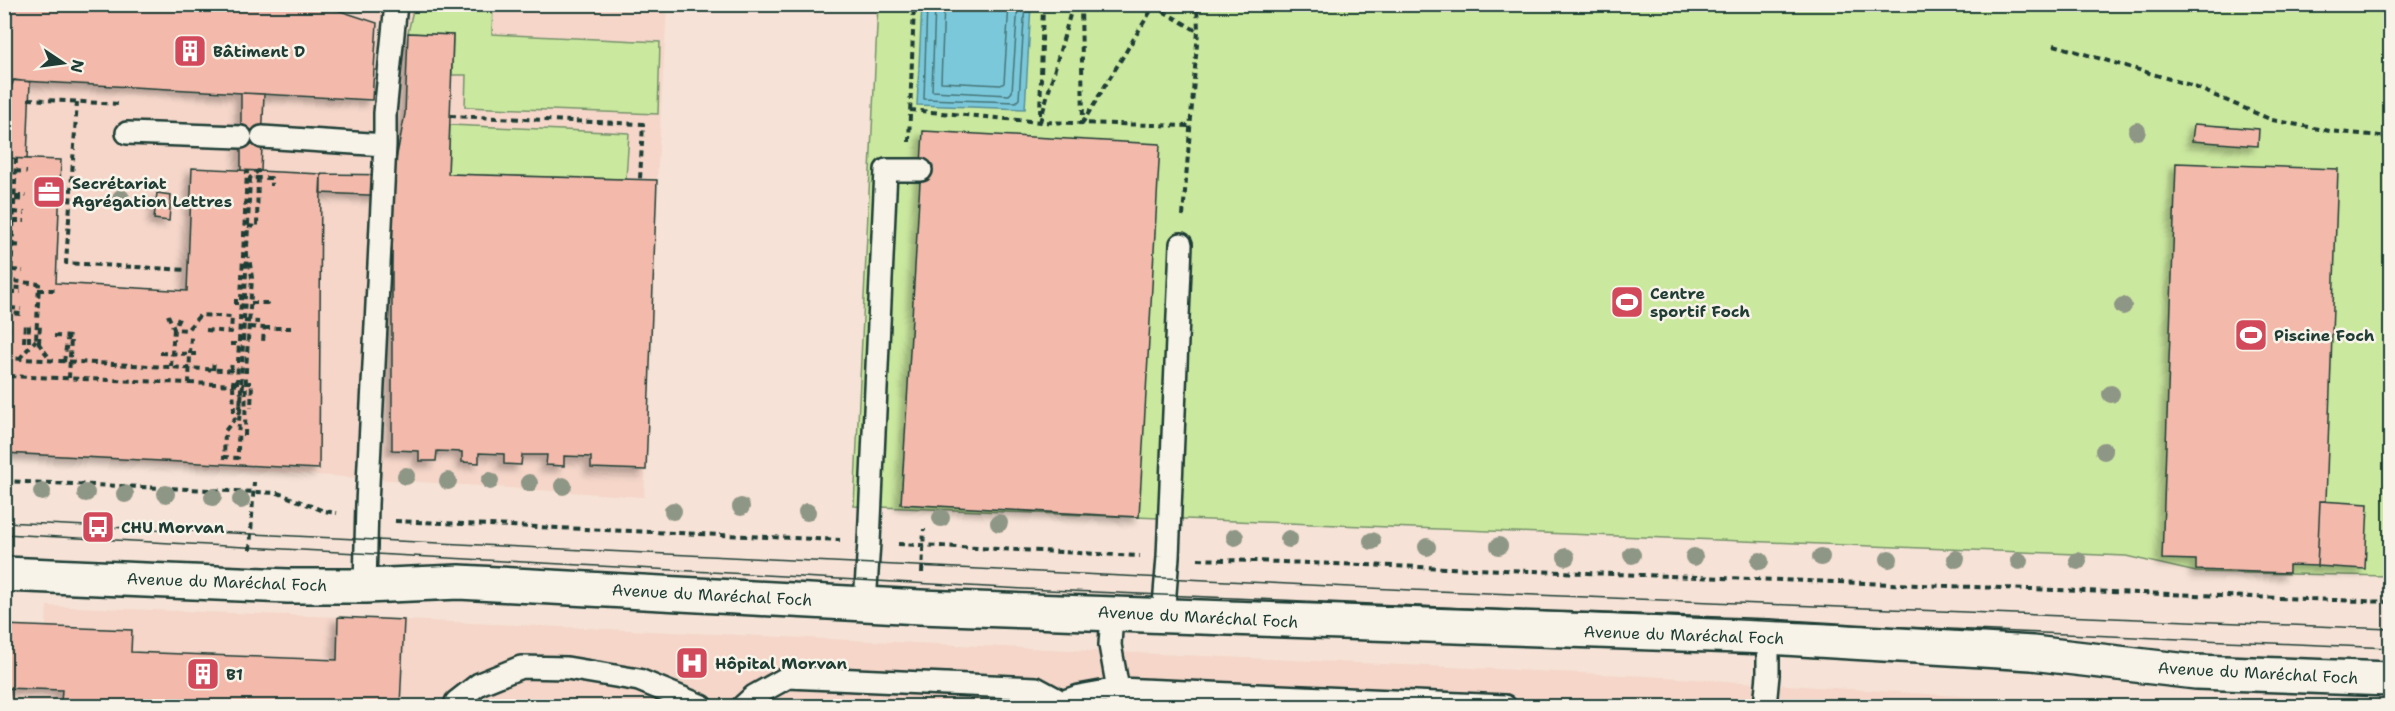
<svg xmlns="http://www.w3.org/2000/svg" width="2395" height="711" font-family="'Shantell Sans',sans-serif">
	<defs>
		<filter id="shadow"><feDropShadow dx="-5.5" dy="5.5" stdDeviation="3" flood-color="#0004"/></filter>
	</defs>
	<rect width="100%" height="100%" fill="#f6e2d6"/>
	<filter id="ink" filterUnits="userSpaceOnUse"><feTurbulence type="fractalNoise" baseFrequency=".0167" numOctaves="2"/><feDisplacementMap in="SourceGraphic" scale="12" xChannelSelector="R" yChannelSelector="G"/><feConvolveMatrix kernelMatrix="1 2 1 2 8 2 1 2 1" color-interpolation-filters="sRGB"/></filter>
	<g filter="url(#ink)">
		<path fill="#f5d6c9" d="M4,5H667L657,180L644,497L5,454Z
			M47,606L338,617L1647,676L2115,706H5V625L46,627Z"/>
		<path fill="#cbe89f" stroke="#75926a" stroke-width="1.5" d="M493,4L492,34L660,42L658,114L465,107L466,75H452L453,35L408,33L414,5Z
			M878,5H2390V576L2196,572L2126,556L854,506Z
			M450,125L629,133L626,179L448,174Z"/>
		<path fill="#7cc8db" stroke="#579098" stroke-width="1.5" d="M922,5H1031L1025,109L917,105Z"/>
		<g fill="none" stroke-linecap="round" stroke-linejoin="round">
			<path stroke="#447577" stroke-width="1.5" d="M927,4L924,99L1016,102L1019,99L1025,4
				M935,4L932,91L1009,95L1012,92L1018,4
				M944,4L941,82L1001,85L1004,83L1009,4"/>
		</g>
		<path fill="#f3baab" stroke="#1f3d34" stroke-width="1.5" filter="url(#shadow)" d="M4,4H319L377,23L372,100L4,80Z
			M408,33L453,35L448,174L657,180L646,470L591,468V457L564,456V466L546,465L547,455H522L521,465L504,464V454L479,453V463L462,462V452L437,451L436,461H419V451L392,450V196L393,175L405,114Z
			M14,80L30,82L27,159L5,158L6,99Z
			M241,93L264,94L261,171L241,170Z
			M2194,124L2259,129L2258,146L2192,141Z
			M923,131L1160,144L1139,517L901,504Z
			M4,158L61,160L56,283L187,291L192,168L321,174L319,469L4,453Z
			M2176,163L2338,169L2326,501H2320L2317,566L2289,565V573L2196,570V560L2162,559Z
			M321,174L393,175L392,196L320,193Z
			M157,193L171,195L169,221L154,219Z
			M2320,501L2368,504L2365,569L2317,566Z
			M338,617L404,620L400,706L70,705L61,702L62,690L4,688V625L132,630L131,652L337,660Z"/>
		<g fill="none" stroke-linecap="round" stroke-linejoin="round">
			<g stroke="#1f3d34" stroke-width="26">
				<path id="service" d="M127,133L241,137
					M262,137L385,145L367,504L365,586
					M385,145V113L396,4
					M865,603L869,542L886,170H921
					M1112,613L1110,645L1118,689L1116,706
					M1163,617L1168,557L1181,244
					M455,706L456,702L479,684L521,667L567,668L639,680L702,706
					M743,706L754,696L788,677L1036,688L1062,702L1079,696L1118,689L1505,706
					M1765,706L1768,675V637"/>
			</g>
			<g stroke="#1f3d34" stroke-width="38">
				<path id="secondary" d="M4,574L288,586H365L459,582L920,607L1768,637L2032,653L2196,672L2390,679"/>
			</g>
			<path stroke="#1f3d34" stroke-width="4" stroke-dasharray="6 4.5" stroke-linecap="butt" d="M1081,4L1083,122L1155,4
				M1154,6L1197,31
				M2054,45L2190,85L2272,120L2330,131L2390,137
				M4,99H6
				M28,99L120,104
				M77,102L66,263L188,270
				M910,110L1040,122L1190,126
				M1040,115L1043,4
				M450,116L643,124L640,179
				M1040,122L1073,4
				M909,142L914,4
				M16,158L7,376L189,383L190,354H196
				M15,171L27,172
				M15,196H26
				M15,199L25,200
				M13,212L25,213
				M1183,216L1198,31L1197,4
				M13,221H25
				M248,226L257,227L258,171L250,178
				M13,245L23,246
				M4,251L8,158
				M12,270L23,271
				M4,280L39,284L36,340L51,360
				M7,281L9,215
				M4,287L22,288
				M38,290H56
				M10,292H21
				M236,299V305L251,306
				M251,303H267V298
				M10,308L21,309
				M4,313L21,314
				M168,315L174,329L180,316
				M244,321L259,322
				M250,327L264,328L263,343
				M264,328H292
				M54,336L71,337L69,378
				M24,342L25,321
				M29,342V323
				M39,343L40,324
				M230,344H239
				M160,353L192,354
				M190,354L191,337
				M6,358L239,371
				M19,359L36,340
				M64,362L68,334
				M171,366L174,329L187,330L200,315L232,317L231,332L206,330
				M213,370L214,361
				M231,371L232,362
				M189,383L243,385C239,409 238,433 238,458L224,457L225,431L240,412L250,178H271V186
				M245,383H252L251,408
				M231,384H233L234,376
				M237,384L247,171
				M233,385L234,412
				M245,436L246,370L252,278L249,257
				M4,481L278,493L324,511L337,513
				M395,521L840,540
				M898,544L1140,556
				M250,550L254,482
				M1198,559L2390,602
				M922,573L924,529"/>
			<use href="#service" stroke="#f7f3e8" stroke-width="21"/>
			<use href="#secondary" stroke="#f7f3e8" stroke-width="33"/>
			<path stroke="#1f3d34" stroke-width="1.5" d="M4,522L1411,590L2390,629
				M4,534L1024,589L2390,648"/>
		</g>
		<g fill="#8e9686">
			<circle cx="2137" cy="131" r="9"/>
			<circle cx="121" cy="198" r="9"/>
			<circle cx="2123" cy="306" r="9"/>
			<circle cx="2111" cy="394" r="9"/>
			<circle cx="2104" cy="451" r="9"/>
			<circle cx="406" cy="476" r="9"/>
			<circle cx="448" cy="481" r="9"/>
			<circle cx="490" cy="481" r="9"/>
			<circle cx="529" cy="483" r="9"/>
			<circle cx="563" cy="486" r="9"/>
			<circle cx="42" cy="492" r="9"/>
			<circle cx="86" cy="493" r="9"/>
			<circle cx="125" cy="494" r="9"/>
			<circle cx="166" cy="494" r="9"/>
			<circle cx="213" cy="497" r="9"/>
			<circle cx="241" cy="500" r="9"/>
			<circle cx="741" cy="507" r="9"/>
			<circle cx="673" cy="511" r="9"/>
			<circle cx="807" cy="512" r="9"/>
			<circle cx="941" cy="518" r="9"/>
			<circle cx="999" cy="523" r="9"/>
			<circle cx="1235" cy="537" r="9"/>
			<circle cx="1289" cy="539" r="9"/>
			<circle cx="1372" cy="541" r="9"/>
			<circle cx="1499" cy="546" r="9"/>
			<circle cx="1427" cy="547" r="9"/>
			<circle cx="1632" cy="555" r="9"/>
			<circle cx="1566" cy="557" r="9"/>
			<circle cx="1694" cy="557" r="9"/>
			<circle cx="1821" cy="557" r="9"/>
			<circle cx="1889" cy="559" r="9"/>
			<circle cx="1956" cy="559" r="9"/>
			<circle cx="1760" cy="561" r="9"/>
			<circle cx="2019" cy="561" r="9"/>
			<circle cx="2078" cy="561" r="9"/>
		</g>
	</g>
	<defs>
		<g id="building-square" transform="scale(1.725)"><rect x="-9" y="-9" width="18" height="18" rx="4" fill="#d1495b" stroke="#f7f3e8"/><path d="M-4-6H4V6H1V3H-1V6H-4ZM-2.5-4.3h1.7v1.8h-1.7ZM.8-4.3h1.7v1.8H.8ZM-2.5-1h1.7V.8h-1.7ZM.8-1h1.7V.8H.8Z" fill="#fff"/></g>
		<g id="office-square" transform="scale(1.725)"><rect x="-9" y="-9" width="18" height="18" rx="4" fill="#d1495b" stroke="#f7f3e8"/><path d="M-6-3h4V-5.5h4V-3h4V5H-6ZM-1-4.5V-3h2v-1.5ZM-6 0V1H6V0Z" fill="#fff"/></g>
		<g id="stadium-square" transform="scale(1.725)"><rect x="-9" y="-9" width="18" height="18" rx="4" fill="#d1495b" stroke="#f7f3e8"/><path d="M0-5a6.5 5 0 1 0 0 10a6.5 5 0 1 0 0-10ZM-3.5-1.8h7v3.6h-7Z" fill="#fff"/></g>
		<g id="bus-square" transform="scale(1.725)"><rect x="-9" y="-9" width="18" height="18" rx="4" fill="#d1495b" stroke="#f7f3e8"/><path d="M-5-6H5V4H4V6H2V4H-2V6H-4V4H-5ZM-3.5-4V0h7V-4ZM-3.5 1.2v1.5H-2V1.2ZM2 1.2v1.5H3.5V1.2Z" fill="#fff"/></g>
		<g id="hospital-square" transform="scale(1.725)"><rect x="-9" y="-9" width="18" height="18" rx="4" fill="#d1495b" stroke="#f7f3e8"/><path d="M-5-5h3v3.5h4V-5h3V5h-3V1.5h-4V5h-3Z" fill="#fff"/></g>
	</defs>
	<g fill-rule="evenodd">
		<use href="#building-square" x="190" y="51"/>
		<use href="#office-square" x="49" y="192"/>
		<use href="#stadium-square" x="1627" y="302"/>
		<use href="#stadium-square" x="2251" y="335"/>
		<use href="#bus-square" x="98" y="527"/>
		<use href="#hospital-square" x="692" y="663"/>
		<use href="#building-square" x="203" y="674"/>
	</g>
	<g text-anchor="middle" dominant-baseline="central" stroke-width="5" stroke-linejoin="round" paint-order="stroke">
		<g font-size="16" font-weight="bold" fill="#1f3d34" stroke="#f7f3e8" text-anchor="start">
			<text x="213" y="51">Bâtiment D</text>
			<text x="72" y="183">Secrétariat<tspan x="72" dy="18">Agrégation Lettres</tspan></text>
			<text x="1650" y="293">Centre<tspan x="1650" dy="18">sportif Foch</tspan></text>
			<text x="2274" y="335">Piscine Foch</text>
			<text x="121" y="527">CHU Morvan</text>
			<text x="715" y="663">Hôpital Morvan</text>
			<text x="226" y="674">B1</text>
		</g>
		<g font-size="16" fill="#1f3d34" stroke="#f7f3e8">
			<text transform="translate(227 582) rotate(2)">Avenue du Maréchal Foch</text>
			<text transform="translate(712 595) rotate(3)">Avenue du Maréchal Foch</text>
			<text transform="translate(1198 617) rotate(3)">Avenue du Maréchal Foch</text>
			<text transform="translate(1684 635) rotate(2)">Avenue du Maréchal Foch</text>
			<text transform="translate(2258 673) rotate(3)">Avenue du Maréchal Foch</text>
		</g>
	</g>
	<rect width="2395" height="711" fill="none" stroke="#f7f3e8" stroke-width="24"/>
	<rect x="12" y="12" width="2371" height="687" fill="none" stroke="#1f3d34" stroke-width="2" filter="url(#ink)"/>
	<g transform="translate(63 63) rotate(103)" stroke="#f7f3e8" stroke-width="4.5" paint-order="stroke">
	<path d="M0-4.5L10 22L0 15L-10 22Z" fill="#1f3d34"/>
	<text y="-9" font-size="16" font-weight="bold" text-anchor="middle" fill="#1f3d34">N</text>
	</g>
</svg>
